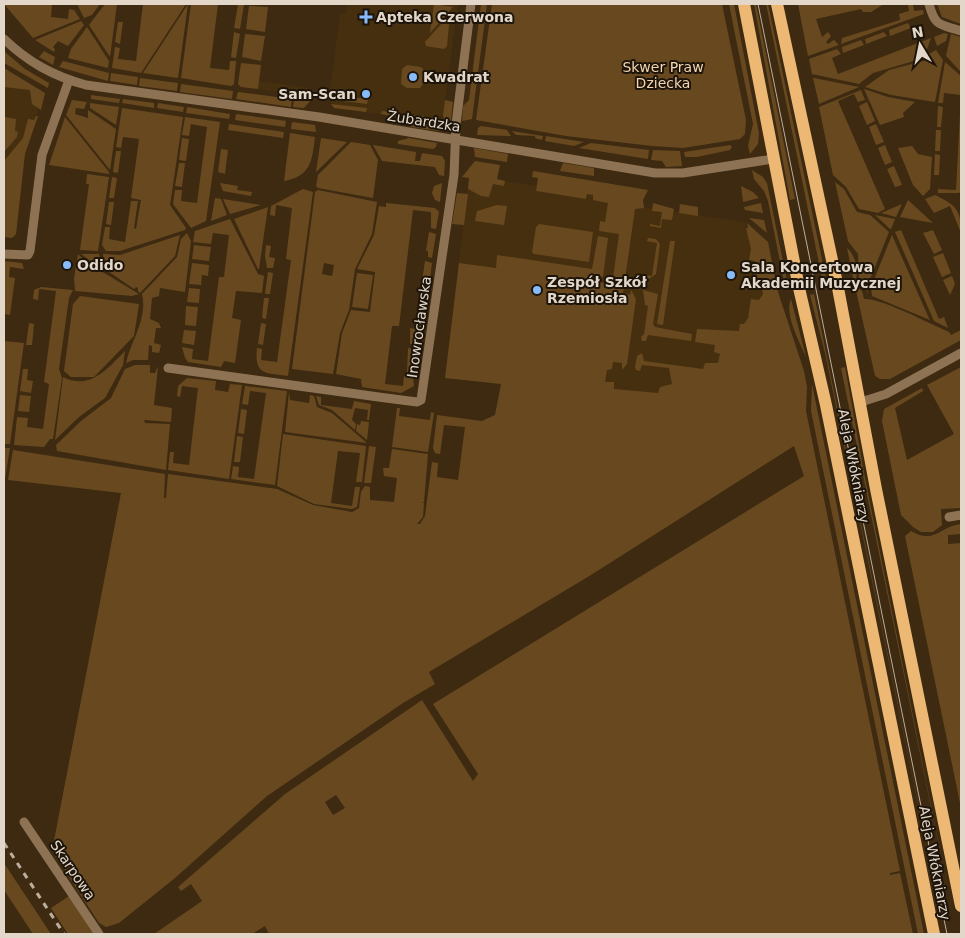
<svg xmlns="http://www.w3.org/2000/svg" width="965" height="938" font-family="'DejaVu Sans',sans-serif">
	<rect width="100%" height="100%" fill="#3d2a11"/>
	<path fill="#462f0e" d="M347,4H458L443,115L437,118L382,111L381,114L334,108L329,99L340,14H346Z
		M4,76L44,95L21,151L4,232Z
		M259,81L310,88L309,96L258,89Z
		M471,176L536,186V191L586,199L587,194L593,195V200L745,222L746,228L751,229L765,289L754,345L650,399L445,378L468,186Z"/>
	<path fill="#68491f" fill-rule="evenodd" d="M4,4H52L51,17L68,19L69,9L74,10L80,19L33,38Z
		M77,4H100L92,15L84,18Z
		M105,4H117L110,57L89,25Z
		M143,4H186L141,73L112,68L115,47L120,48L118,59L136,61Z
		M188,4L178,78L143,73Z
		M191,4H218L210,68L229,70L230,61H236L234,84L231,86L181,78Z
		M238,4L244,5L240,29L234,28Z
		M434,4L453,7L430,33Z
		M481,4H487L472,119L462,121L463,106L469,100Z
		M492,4H722L746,120L745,134L740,139L683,148L652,146L566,136L476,120Z
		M729,4H734L759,133L758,144L750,154L748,146L753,124Z
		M754,4H756L795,199L790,200Z
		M766,4H768L826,278H822Z
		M798,4H884L871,12H863L861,9L816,19L822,37L828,32L831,36L826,42L828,44L834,40L839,45L808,56Z
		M913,4L914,11L923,10L924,14L841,44L842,38L900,20L899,14L909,11L908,5Z
		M937,4H961V24L942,17Z
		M249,6L268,7L265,32L246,29Z
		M450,14L447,46L444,49L426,46L425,42Z
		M81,21L84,25L68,46L58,41L53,47L55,49L54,52L35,40Z
		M118,22H123L120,44L115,42Z
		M908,23L911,28L890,36L889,30Z
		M87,27L109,61L108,68L68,58L71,49Z
		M234,32L240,34L236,58L231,57Z
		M884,32L887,36L866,44L865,39Z
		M944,33L948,34L946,41L937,46L934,37Z
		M245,34L265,36L261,61L242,57Z
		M951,34L961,37V72L946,56Z
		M931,38L924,58L873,73L859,84L812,74L809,59L837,49L841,54L832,58L838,74Z
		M861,40L864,45L843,53L842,47Z
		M936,50L943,60L935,102L891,95L865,87L889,70L927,60L929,54Z
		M44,51L55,57L53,65L39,57Z
		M5,52L25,69L49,83L48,88L4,63Z
		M63,61L109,73L108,81L59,67Z
		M945,62L961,76V95L944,93L943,103H938Z
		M241,63L261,65L258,89L241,87L238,84Z
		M407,65L421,67L424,70L423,84L420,88H407L401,84L402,69Z
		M4,68L45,93L41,110L32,104L30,90L4,87Z
		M111,73L138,77L137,85L110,81Z
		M140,78L178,83L177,91L139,86Z
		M813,78H814L859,87L819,104Z
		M181,84L233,91L232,99L180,92Z
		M864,89L888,97L915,102L903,113L904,117L880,125Z
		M861,90L865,100L858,102L854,94L838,101L885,209L878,213L859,209L846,187L833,175L819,107Z
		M238,92L292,99L291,107L236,99Z
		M91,95L120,99L119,103L91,99Z
		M335,95L368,99L367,104L335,100Z
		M961,95V191L959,193H938V189L956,190Z
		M123,99L154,103V108L122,103Z
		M294,99L309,101H310L304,108L293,107Z
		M72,100L87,102L84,109L76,108L75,114L88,118V110L116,129L110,170L66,115Z
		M445,100L453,102L451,120L444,119L443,115Z
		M867,102L875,121L867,125L859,106Z
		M90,103L119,107L116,125L90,108Z
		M158,103L184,107L183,112L157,108Z
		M331,104L367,108L366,112L334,108Z
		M938,106L943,107L941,127H937Z
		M187,107L230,114L229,119L186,113Z
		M122,108L183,117L170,205L186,228L185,230L120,251H106L102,245L105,227H110L109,239L125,242L131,201H138L134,228L136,229L141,200L131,198L139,139L123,137L121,148L116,147Z
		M382,111L437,118L441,123L439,131L411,127L405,118L381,114Z
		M236,114L286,121L285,127L235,120Z
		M36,116H38L25,154L16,234L12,238L4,237V161L23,138L28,119L34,120Z
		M4,117L16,119L15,131L18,132L17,137L4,152Z
		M65,117L109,172V174L49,165Z
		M185,117L220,122L206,221L191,228L173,204L175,190H182L181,201L197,203L207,127L191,124L189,136L182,135Z
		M292,122L315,125L316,132L291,129Z
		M229,124L284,132L283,138L228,130Z
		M876,124L884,142L876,145L869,127Z
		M481,126L507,130L511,136L477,135L478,128Z
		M936,130H941L940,151H935Z
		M512,131L543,136L542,140L535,138V136L516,135Z
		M290,133L315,137C312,161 311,176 284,181Z
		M546,136L584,142L574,146L545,141Z
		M182,138L189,139L186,161L179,160Z
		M321,138L347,142L316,172Z
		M409,138L437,143L436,147L433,149L398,144V141Z
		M351,142L370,145L378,160L373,198L318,188L316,186L318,175Z
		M591,143L649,150L648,159L579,148Z
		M373,145L416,152L415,161H420L422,153L442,156L445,161L444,176L439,175L435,167L382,161Z
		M730,145L732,147L730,150L697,157H685L684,152Z
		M885,145L892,162L885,165L878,148Z
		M912,146L918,154L932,157L930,189L923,196L913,185L898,148Z
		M474,148L508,154L507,162L475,157Z
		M221,149L228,150L225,174L218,172Z
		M653,150L680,151L682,166L666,167L662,161L651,160Z
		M116,151H121L118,173L113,172Z
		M935,154L940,155L939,175H934Z
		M475,161L500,165L497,179L505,181L504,186L493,184L489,197L481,196L468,189L469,178L462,177Z
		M179,163H185L182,187L175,186Z
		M563,163L594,168V176L560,171Z
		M894,166L902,185L895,187L887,169Z
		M752,170L763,177L767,183L788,286L785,287L768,201L764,191L754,179Z
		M533,171L648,190L643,200L644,208L635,209L623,293L630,295L631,290L636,299L627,364L622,370V363L613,362L612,369L607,370L605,382H614V389L658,393L660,387L672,384L669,368L642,365L640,371L636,370L635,367L637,356L642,353L644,361L703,369L705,363H718L720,354L714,352L715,345L695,342L697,329L739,331L740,324H744L748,318L751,299L759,300L763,294L762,289L753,287L757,272L755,261L749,260L751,249L746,228H748L747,223L768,242L778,292L804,371L807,387L806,411L900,871L890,873V875L900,873L913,934H269L265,926L252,934H154L202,901L191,884L181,891L178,887L285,794L422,700L473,781L478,774L433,704L804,476L794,446L591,575L429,672L435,684L403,703L267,796L175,878L119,923L106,927L99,923L52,851L121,493L8,480L13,450L165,474L164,498H166L168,474L277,489L313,505L352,512L359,508L361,492L365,486L370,487V500L394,502L397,478L384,476L383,468H389L392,449L428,454L424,502L422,503H424L423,517L417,524H420L425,516L432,462L438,463L437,477L458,480L465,427L444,425L440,454L435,453L433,448L437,415L482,421L495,415L501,384L445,378L459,263L496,268L497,255L592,269L598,236L608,238L603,277L600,276L599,282L609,284L610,278H613L619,234L599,231L600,221L605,222L608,203L593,200V195L587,194L586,199L536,191L538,178L532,177ZM336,795L345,808L333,815L325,802Z
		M87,174L109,177L98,251L80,250L89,184H86Z
		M112,177L117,178L114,198H109Z
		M835,182L844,189L857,212L870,215L889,232L867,287L868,295L865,285L859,281L858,254L848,241Z
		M220,183L238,186L237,190L252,192L251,196L223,191Z
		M442,183L440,202L435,200L432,193L434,186Z
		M741,186L753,192L759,198L743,202Z
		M303,189L313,192L288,376C266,373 254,376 257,348L262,349L261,360L277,362L291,260L286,259L292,208L276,205L275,216L270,215L271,206Z
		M318,190L377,202L372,234L355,269L349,310L340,333L333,374L292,369L315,192ZM324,263L334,265L332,276L322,274Z
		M457,193L468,194L464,225L452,224Z
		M935,195C955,205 961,208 961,233L950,206L934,213L925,199Z
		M215,198L221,199L227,215L211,221Z
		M223,199L261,205L230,214Z
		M908,200L933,223L900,217Z
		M109,202H114L111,225L106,224Z
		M386,203L435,208L439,212L436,229L431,228V212L413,210L399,326H392L385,384L403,386L404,376L413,377L414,386L401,393L362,387L361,379L336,374L342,333L351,310L370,312L375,272L357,269L374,235L379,206L386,207Z
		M653,203L674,209L672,220L662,219L661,228L650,226V224L660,226L662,212L652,211Z
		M761,203L763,213L745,210L744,207Z
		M680,204L698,207V216L679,213Z
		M902,204L896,217L881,213Z
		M497,205L507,206L504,225L475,221L477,211Z
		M268,207L259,269H258L234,219Z
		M875,215L895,219L891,229H890Z
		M749,218L764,220L767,233Z
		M230,219L258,274L264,276L262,293L236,291L232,318L241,320L235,363L224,361L221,367L188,362L185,358L182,347L193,349L192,359L208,361L219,277H224L229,235L213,233L211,244L193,242L195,231Z
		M539,224L593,232L589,262L534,254L532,252L536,227Z
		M901,230L939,319L944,317L948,328L934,321L895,232Z
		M933,230L942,250L934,254L923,233Z
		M429,232L436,234L432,258L428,257V251H426Z
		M187,233L191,241L185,292L160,288L159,296L152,298L150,319L159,323L161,328H156L154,343L161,345L159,353L152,352V346L149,345L148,360H133L126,363C131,340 148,319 142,294L177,257L181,239Z
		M180,235L175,256L140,293L138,291V288L136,287L134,289L105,269L103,254L120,255Z
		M892,235L928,316L930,320L872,296L871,287Z
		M648,238L656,239L660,244L656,274L649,279L642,277V274L652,276L657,243L647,241Z
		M670,241H675L663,325L657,324Z
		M194,245L211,247L209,261L192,259Z
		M266,245L271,246L269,257L275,258L273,268H267L265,256Z
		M847,248C856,256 858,268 856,280L853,278Z
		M943,253L951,273L942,277L933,257Z
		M78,254L86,262L139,294L132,296L75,291L74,278Z
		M81,254H99L102,269Z
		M4,261L22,263L24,269L10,267L9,277L15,278L10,315L4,314Z
		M425,261L432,263L429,287L424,286L425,281H422Z
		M192,263L209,265L208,276L202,275L201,285L189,284Z
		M268,272L273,273L270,294H265Z
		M357,273L373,275L368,309L352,307Z
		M952,276L955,284L950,295L943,280Z
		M855,286L862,291L864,299C882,298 930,324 949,332L951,335L961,330V340L890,379H880L875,376Z
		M41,287L73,290L69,298L59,369L62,378L53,439H50L44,447L14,445L17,417L28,418L27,427L43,429L49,384L44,382L56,291L39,289L38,300L33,299L34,290Z
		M189,288L200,289L199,303L187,302Z
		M643,290L658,294L653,324L655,327L692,334L691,341L648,335L646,341H642L641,337L644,334L648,306L645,305Z
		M421,291L429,292L425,316L420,315L421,310L419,309Z
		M814,294L945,934L825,353L810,295Z
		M80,296L139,304L134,336L94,377H71L64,371L73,304Z
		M264,298H269L266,319L262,318Z
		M791,299L806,357C800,342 784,315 791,299Z
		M186,306L198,307L196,326L185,325Z
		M418,319L425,321L419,343L410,344V328L416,329Z
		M29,323L34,324L32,345H26Z
		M261,323L266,324L263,345L258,344Z
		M184,330L196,331L194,345L182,343Z
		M4,341L24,343L10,444H4Z
		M408,348L418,350L414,373H407Z
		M125,351L123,365L105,398L79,417L55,440L63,377C90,391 108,368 125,351Z
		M150,365V373H155L158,366L154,405L172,408L171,422L144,420L145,423L170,424L166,470L57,451L56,445L81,421L111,398L125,369L135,365Z
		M845,367L865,478L957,934L841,368Z
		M961,367V508L941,509L942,525L933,532H921L913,527L901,515L882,421L884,409L922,388L923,391L895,408L907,460L954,434L927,385Z
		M23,369H28L27,380L33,381L31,393L20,391Z
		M187,378L216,381L215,390L228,392L230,384L242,385L229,479L168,470L170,452H174L173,463L189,465L198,388L182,386L180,397L177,396L178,386Z
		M812,384L924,934H918L811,411Z
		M245,386L287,391L275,485L231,479L233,466L239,467L238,477L254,479L266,393L250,391L248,405L242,404Z
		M289,392L290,400L309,403L310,395L314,396L317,407L332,413L367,443L285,432Z
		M20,395L31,396L29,412L18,411Z
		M316,396L321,397V405L352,409L354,401L371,404L369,420H367L368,410L355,408L352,420L356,424L355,430L332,410L319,405Z
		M397,408H400L399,416L430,420L431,412L434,413L428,452L392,447Z
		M241,409L247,410L244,434L238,433Z
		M361,421L369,422L367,440L356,431L357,424L360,425Z
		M283,434L366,446L362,482H356L360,453L338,451L331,503L352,506L355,487H360L357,507L352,509L314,504L277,486Z
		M237,436L243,437L240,462H234Z
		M369,446L376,447L371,483H364Z
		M4,448H10L5,479H4Z
		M961,524V534L948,535V544L961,543V808L905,536L911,531C935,545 940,526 961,524Z
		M4,863L51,934H33L4,890Z
		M69,896L94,934H68L51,908Z"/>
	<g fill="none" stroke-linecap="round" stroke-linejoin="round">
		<path stroke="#8d7354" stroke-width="9" d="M929,4C935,27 940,24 961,31
			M4,39C28,62 53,76 86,85L319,117L655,173H683L773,159
			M4,254L28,255L30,251L42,155L69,80
			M168,368L386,398L417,402L421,400L454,175L456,124L471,4
			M861,402L886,394L961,353
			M949,517L961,515
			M24,822L99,934"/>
		<path stroke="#edb874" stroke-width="12" d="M744,4L799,288L826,405L934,934
			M777,4L838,288L876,489L961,906"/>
		<path stroke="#bcae9e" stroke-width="1" d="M758,4L947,934"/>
		<path stroke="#bcae9e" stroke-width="3" stroke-dasharray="6 6" stroke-linecap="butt" d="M4,843L64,934"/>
	</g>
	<g fill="#87bbfc" stroke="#1d140a" stroke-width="2">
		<path d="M363.5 9.5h5v5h5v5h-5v5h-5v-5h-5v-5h5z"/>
		<circle cx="413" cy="77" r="5"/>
		<circle cx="366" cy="94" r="5"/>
		<circle cx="67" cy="265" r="5"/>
		<circle cx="731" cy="275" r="5"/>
		<circle cx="537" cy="290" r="5"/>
	</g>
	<g text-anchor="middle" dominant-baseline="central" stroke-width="4" stroke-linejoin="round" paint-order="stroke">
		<g font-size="14" font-weight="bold" fill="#e3d7c9" stroke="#1d140a" text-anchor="start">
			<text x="376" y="17">Apteka Czerwona</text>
			<text x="423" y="77">Kwadrat</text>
			<text x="356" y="94" text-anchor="end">Sam-Scan</text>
			<text x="77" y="265">Odido</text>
			<text x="741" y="267">Sala Koncertowa<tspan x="741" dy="16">Akademii Muzycznej</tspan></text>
			<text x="547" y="282">Zespół Szkół<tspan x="547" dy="16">Rzemiosła</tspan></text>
		</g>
		<g font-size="14" fill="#f5d5af" stroke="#1d140a">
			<text x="663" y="67">Skwer Praw<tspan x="663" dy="16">Dziecka</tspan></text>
		</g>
		<g font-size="14" fill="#e3d7c9" stroke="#1d140a">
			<text transform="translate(424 121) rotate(9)">Żubardzka</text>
			<text transform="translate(419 327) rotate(-82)">Inowrocławska</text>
			<text transform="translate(854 466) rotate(79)">Aleja Włókniarzy</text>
			<text transform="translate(935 863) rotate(79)">Aleja Włókniarzy</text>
			<text transform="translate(73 870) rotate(56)">Skarpowa</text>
		</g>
	</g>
	<rect width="965" height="938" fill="none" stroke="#e3d7c9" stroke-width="10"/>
	<g transform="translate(920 45) rotate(350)" stroke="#1d140a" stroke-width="4" paint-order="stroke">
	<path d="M0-4L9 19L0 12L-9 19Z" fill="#e3d7c9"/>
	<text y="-8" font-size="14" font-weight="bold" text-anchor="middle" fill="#e3d7c9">N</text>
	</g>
</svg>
